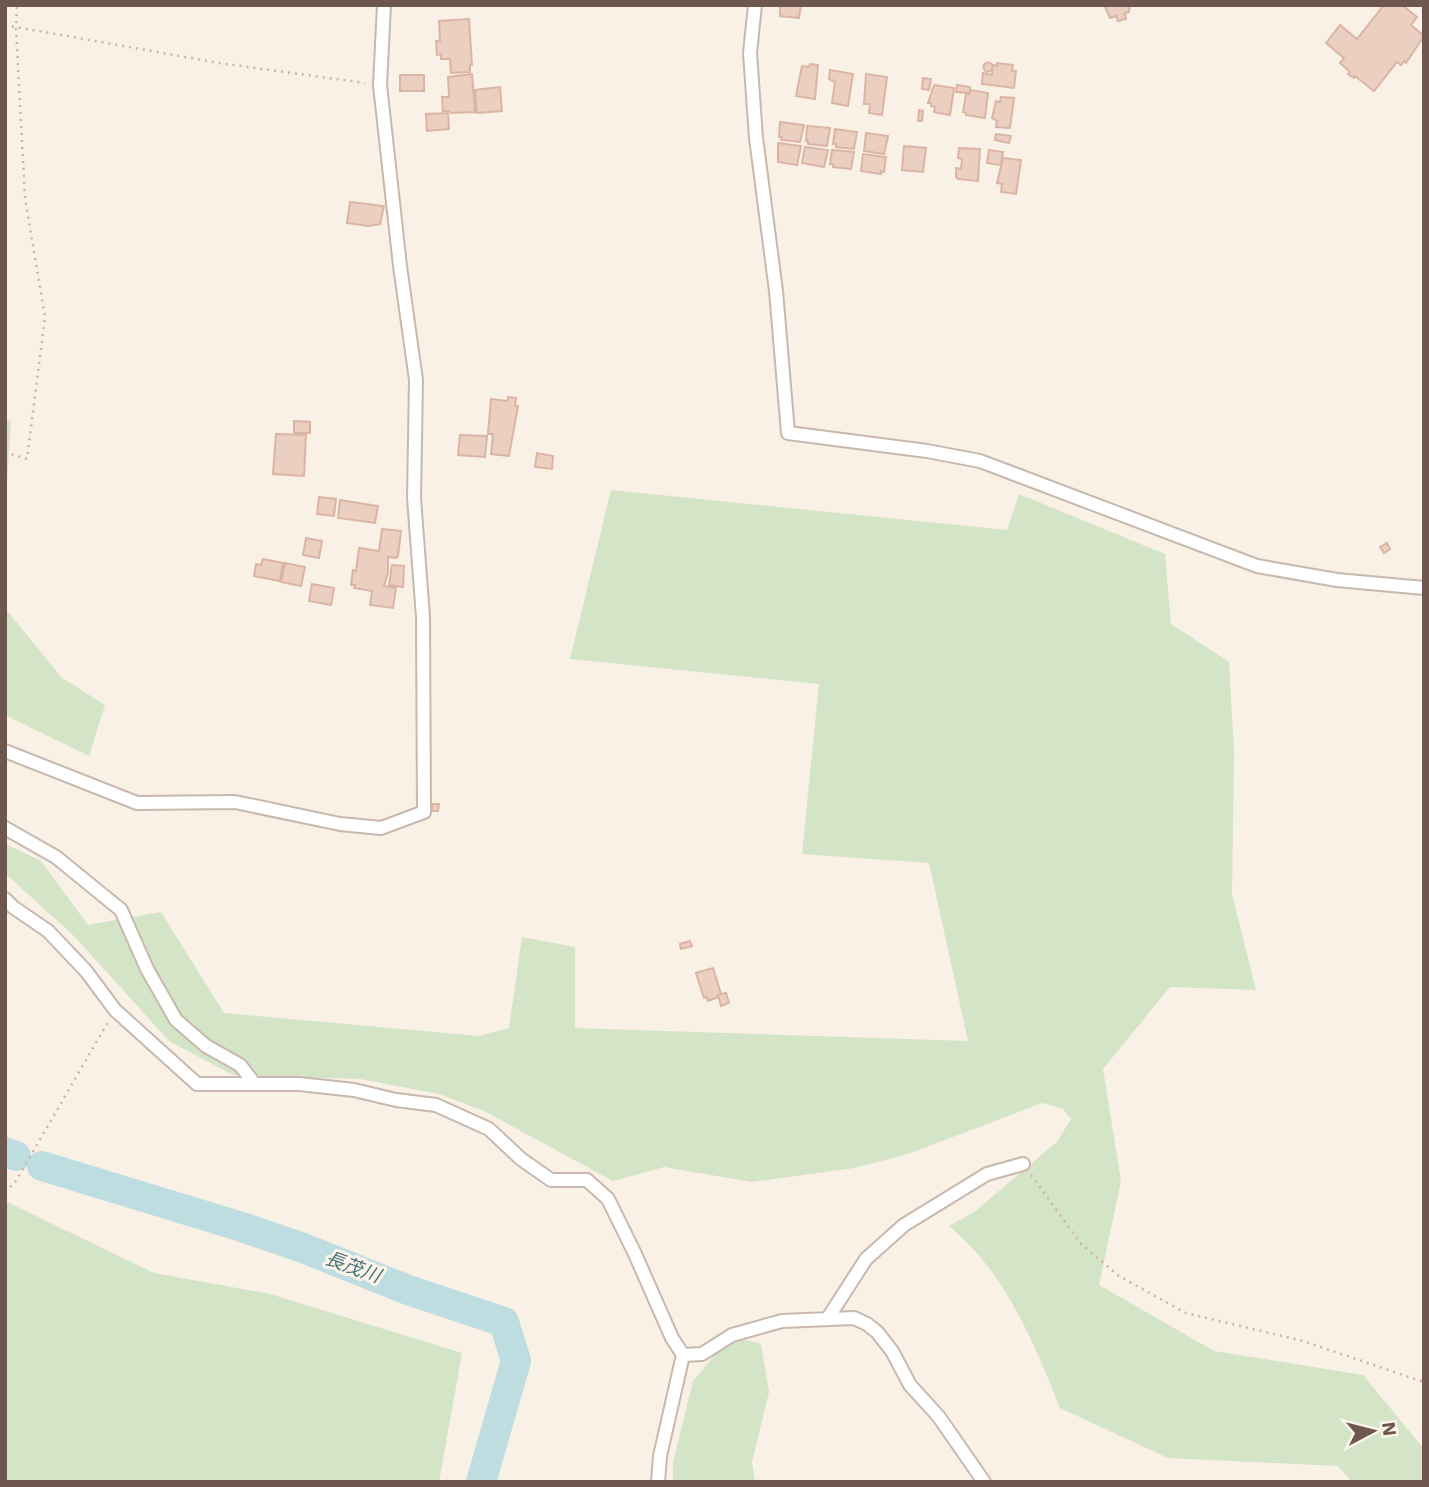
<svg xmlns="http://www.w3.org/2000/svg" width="1429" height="1487" font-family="'Work Sans','Noto Sans JP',sans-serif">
	<rect width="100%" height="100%" fill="#f9f0e6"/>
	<path fill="#d4e4c6" d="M5,420L11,421L5,516Z
		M611,490L1007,530L1019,494L1165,554L1171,624L1229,662L1234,752L1232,894L1256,990L1170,987L1103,1069L1121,1181L1099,1285L1214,1351L1363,1375L1424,1449V1482H1352L1338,1466L1168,1458L1060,1408C1033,1341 1006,1273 949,1226L974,1212L1057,1142L1071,1119L1063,1109L1042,1103L908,1154L854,1168L752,1182L664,1167L613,1181L484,1111L439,1094L360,1079L233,1075L169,1041L76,938L5,873V844L41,861L88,925L161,912L224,1013L479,1036L509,1028L522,937L575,947V1028L968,1041L929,863L802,854L819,684L570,659Z
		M5,608L61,677L105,705L89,756L5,715Z
		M5,1201L154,1273L270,1294L462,1353L439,1482H5Z
		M731,1336L761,1344L769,1392L752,1462L755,1482H673V1462L693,1381Z"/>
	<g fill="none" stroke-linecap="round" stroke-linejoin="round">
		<path stroke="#bddde0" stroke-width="30" d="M5,1152L16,1156
			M42,1166L242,1227L303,1248L408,1290L504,1322L516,1361L481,1482"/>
	</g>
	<path fill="#ebcfc1" stroke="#dbb5a4" stroke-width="2" d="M780,5H801L799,18L780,16Z
		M1130,5L1129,12L1125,13L1126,19L1118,21L1116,16L1110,18L1105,7L1107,5Z
		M1384,5H1402L1417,17L1411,25L1424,36L1406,63L1404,61L1401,65L1397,62L1374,91L1355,76L1354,78L1348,74L1350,72L1340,63L1344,58L1326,43L1340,25L1357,39Z
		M469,19L472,65H470V72L451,73L450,59H441V54L437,55L436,41H440L439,21Z
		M983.5 67a4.5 4.5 0 1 1 9 0a4.5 4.5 0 1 1-9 0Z
		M997,63L1013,65L1012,71H1016L1014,88L982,84L983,73L992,75L993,65L997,66Z
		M810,64L818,65L815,99L796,96L802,66L809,67Z
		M830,70L853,74L848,106L832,103L835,82L829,79Z
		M472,74L475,112L451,113L449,111H443L442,97H449L448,77Z
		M866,74L887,77L882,115L869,113L870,104H864Z
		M400,75H424V91H400Z
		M923,78L931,79L929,90L922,89Z
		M934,85L954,88L950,115L934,112L935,107L931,106V103H928Z
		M957,85L970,87V93L956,92Z
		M500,87L502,111L477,113L475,90Z
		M970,90L988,93L985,118L966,115V113L963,112L966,94H969Z
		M1001,97L1014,98L1010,128L996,127L997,121L992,118L996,101L1000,102Z
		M919,110L923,111L922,121H918Z
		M448,113L449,129L427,131L426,114Z
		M780,122L804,125L800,142L781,140L782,137H779Z
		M807,126L830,128L827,146L808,144V141H806Z
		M835,129L857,132L854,149L836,147V144H833Z
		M866,133L888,136L884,154L864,151Z
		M996,134L1011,136L1009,143L995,140Z
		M778,143L801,146L797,165L778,162Z
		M904,146L926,148L923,172L902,170Z
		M805,147L828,150L824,167L802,163Z
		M959,148L980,149L978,181L958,179L956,177V168L961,169L962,159L958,158Z
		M832,150L854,152L851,169L833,167V164H830Z
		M989,150L1003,152L1001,165L987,163Z
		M863,154L886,157L884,172L881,171V174L861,171Z
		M1003,158L1021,160L1016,194L1001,192L1002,184L997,183Z
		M350,202L384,206L380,224L368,226L347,223Z
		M508,397L516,398L515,406H518L509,456L491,454L493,434H488L491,399L507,401Z
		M294,421L310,422V433H294Z
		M276,434L306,435L304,476L273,474Z
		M460,435L487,436L485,457L458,455Z
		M537,453L553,456L552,469L535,467Z
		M319,497L336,499L334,516L317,514Z
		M340,500L378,506L375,523L338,518Z
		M382,529L401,531L398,556L396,558L388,557V572L384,586L396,588L393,608L370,605L372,591L354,588L355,585H351L353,570L356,571L359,548L379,551Z
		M306,538L322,541L319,558L303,555Z
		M1387,543L1390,549L1384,553L1380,547Z
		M263,559L283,563L280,581L254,576L256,564L261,565Z
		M285,563L305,567L301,586L281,582Z
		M392,565L404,566L403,587L389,585Z
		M312,584L334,588L331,605L309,601Z
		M432,804H439L438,811H432Z
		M690,941L692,946L681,949L680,944Z
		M713,968L721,994L718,995V997L708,1001L707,997L704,998L696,973Z
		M726,993L729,1003L721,1006L718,995Z"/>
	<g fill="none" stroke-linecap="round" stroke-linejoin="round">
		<g stroke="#c8b8ad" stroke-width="16">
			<path id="minor" d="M755,5L750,53L756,138L776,291L788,433L927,451L980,461L1257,566L1337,580L1424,588
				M5,751L137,803L235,802L340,824L381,828L424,812L423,617L414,498L416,380L400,266L380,85L384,5
				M5,828L56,857L121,910L147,969L176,1020L206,1046L240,1065L254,1083
				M5,899L13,907L48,931L86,971L115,1010L197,1084H299L354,1090L396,1100L436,1105L489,1129L521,1159L551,1180H587L608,1199L635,1254L672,1338L683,1355L660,1456L658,1482
				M828,1318L866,1259L904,1225L987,1174L1023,1164
				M683,1355L702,1354L732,1335L782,1321L854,1318L867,1324L877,1332L892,1351L910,1385L939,1417L984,1482"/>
		</g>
		<path stroke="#cfb2a4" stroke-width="2.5" stroke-dasharray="2 5" stroke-linecap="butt" d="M5,25L219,63L365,83
			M5,452L27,459L45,317L25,198L16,29L17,5
			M1031,1175L1081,1244L1119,1276L1186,1313L1303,1341L1424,1382
			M5,1192L16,1181L108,1022"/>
		<use href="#minor" stroke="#fff" stroke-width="12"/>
	</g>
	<g text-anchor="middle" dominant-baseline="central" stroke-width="6" stroke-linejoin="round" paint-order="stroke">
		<g font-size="19" font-style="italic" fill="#477378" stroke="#fcf4eb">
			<text transform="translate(353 1267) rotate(20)">長茂川</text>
		</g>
	</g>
	<rect width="1429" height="1487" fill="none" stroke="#6e574e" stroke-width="14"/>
	<g transform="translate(1373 1431) rotate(83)" stroke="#fcf4eb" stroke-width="5" paint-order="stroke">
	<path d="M0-5L12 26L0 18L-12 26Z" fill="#6e574e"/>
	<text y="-10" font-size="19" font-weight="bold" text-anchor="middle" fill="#6e574e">N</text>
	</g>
</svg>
